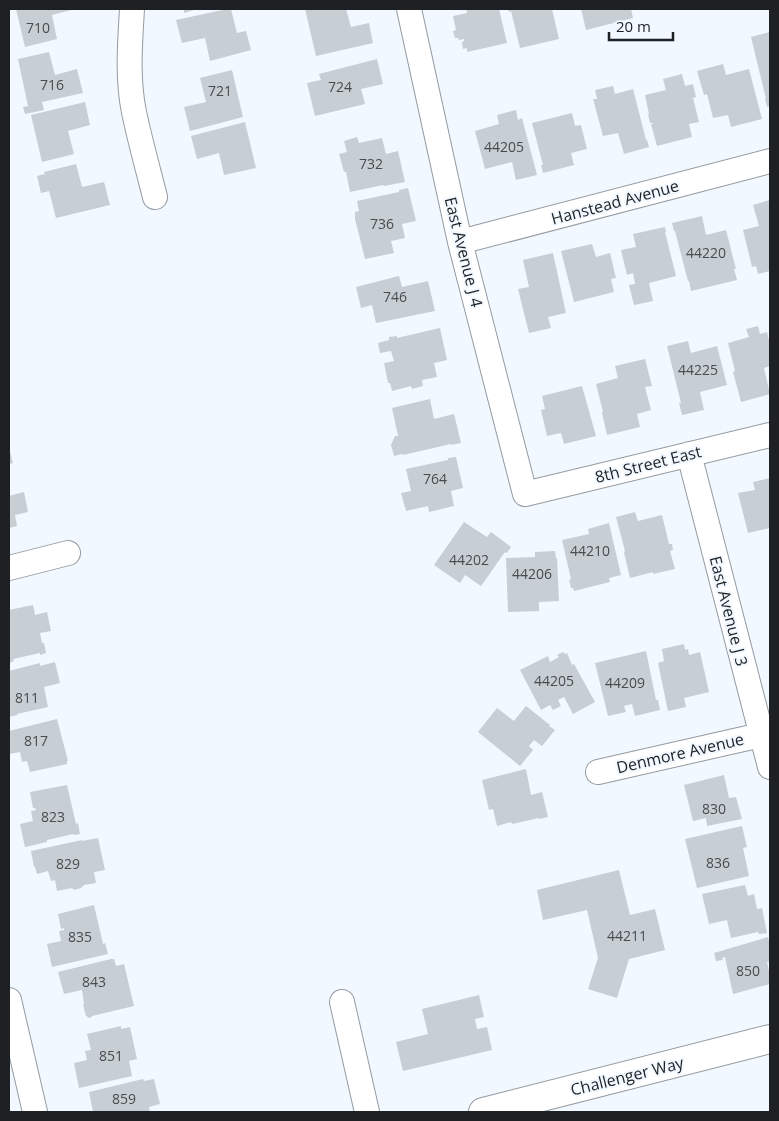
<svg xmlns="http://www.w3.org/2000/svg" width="779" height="1121" font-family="'Open Sans',sans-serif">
	<rect width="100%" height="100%" fill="#f1f8ff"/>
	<path fill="#c7ced4" d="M16,9H75L52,15L57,39L25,47Z
		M184,9H197L184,13Z
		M227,9H231L237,33L246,31L251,50L210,61L205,38L182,43L176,20Z
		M305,9H346L351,27L369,23L373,43L316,56Z
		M466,9H499L507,43L467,52V48L463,49L462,42L464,41V39L459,40L458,38H455L453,31L456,30L453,16L467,13Z
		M508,9H552L559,39L520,48L511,11L509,12Z
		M581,9H631L633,18L586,30Z
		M770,32V106L767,107L765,99H766L751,37Z
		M49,52L55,75L77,69L83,93L42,102L44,110L25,114L23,107L28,106L18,59Z
		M377,59L383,84L361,89L365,104L315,116L307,83L321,80L319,74Z
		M723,64L726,75L749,69L762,119L731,127L728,115L713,118L707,94L704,95L697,71Z
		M232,70L243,117L190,131L184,107L206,102L200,78Z
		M682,74L685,86L693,84L696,97L693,98L699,122L689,124L692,137L657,146L651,124H653L652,123H650L648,114H649L645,95L666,90L663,79Z
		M613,86L615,94L633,89L646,140H647L649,147L624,154L618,133L603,136L593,99H597L595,90Z
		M85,102L90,125L68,131L74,154L42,162L31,115Z
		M516,110L518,120L522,118L537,175L516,180L512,162L485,169L475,131L499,124L497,115Z
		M572,113L575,126L581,125L587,149L571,153L574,165L543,173L541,165H543L532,123Z
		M245,122L256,168L224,175L219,153L197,159L191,136Z
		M357,137L359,143L382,138L386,154L398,151L405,182L384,186L383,185L350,192L346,172H344L339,154L347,152L344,141Z
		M76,164L82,187L104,182L110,205L56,218L49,191L41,193L37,176L45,174L44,172Z
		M408,188L416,221L402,224L405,238L391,241L394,253L365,259L355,219V212L359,211L357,201L399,192V190Z
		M770,200V271L758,274L756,266L752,267L743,230L759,226L753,205Z
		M702,216L706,235L726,230L736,269H734L737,280L691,291L689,281H688L675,231H674L672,223Z
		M665,227L666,232H665L676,276L649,283L653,301L634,305L629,285L635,284L633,273L627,275L621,250L636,247L633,234Z
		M592,244L596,257L610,253L616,278L611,279L614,292L574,302L561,251Z
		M553,253L566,313L548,317L551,328L529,333L518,289L529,287L523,260Z
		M399,276L402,287L428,281L435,311L376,323L372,305L361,308L356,287Z
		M758,326L760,334L767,332L770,344V366L764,368L770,394L741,402L733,372L735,371L728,343L749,337L746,329Z
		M440,328L447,360L434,363L437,377L422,380L423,386L412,389L411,386L392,391L390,383H388L384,363L394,361L391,351L380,353L378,343L389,340V337L397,336V338Z
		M688,341L691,353L717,346L727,385L700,392L704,410L682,415L679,403H681L667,346Z
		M645,359L652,386L645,387L651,410L637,414L640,427L607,435L602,413L603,412L596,384L618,378L615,366Z
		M582,386L596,436L564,444L561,433L547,436L541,410L545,409L542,396Z
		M430,399L434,419L454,414L461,443L451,445V444L403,455L402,454L394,456L391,445L395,436H398L392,408Z
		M9,448L13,463L9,464Z
		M456,457L463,488L451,491L454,506L429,512L428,506L406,511L401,493L411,491L406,469L448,460V458Z
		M770,478V528L748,533L738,493L755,490L753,482Z
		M24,492L28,512L15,515L17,526L9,528V496Z
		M635,512L638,521L662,515L669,544H672L673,550L670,551L675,569L653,574V572L630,578L624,552L625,551L616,517Z
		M464,522L487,537L491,532L511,547L507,553L505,552L481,586L465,575L460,583L434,565Z
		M609,523L621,575L609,578L610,582L574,591L573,588H571L569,580L571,579L562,540L589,534L588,529Z
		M555,551L556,558H557L559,601L539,602V611L508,612L506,558L535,557V552Z
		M33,605L35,615L47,612L51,631L40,633L42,643H44L46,653L40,655V653L13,659L14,661L9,663V610Z
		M684,644L685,650L688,649L689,655L700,652L709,692L684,698L686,707L668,711L658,663L664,661L662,649Z
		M646,651L656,700H658L660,710L635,716L632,704L624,706L626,712L608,716L595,663Z
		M563,652L565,654L567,653L572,665L574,664L595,702L573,714L564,697L558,700L561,706L553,710L550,705L541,710L520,670L548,656L550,662L559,657L557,655Z
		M55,662L60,683L44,687L48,707L17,714L18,715L9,717V671L40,663V666Z
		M526,706L550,725L549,726L555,730L542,746L534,740L529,746L533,750L520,766L478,732L497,708L514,721Z
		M57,719L68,761H67V764L30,772L27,761L22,762L20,752L9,754V731Z
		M526,769L531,795L542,792L548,817L539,819V818L512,824L511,822L497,826L493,809L489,810L482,780Z
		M724,775L729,798L736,797L742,819L707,826L706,818L693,821L684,785Z
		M67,785L76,824L78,823L80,834L74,835L73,834L47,840V842L25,847L20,824L33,821L31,811L36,810L35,808H33L30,792Z
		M742,826L747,847L743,848L749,876L697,888L685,839Z
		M98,838L105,870L94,872L96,883L84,885L81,888L74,890L72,888L57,891L55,880L51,881L48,871L37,874L35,867H34L31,851L82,840V841Z
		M619,870L630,915L655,909L665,950L629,959L617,998L588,989L598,958L587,910L543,920L537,890Z
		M745,885L748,896L754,894L757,909L762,908L767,933L759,934L758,932L731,938L727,920L709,924L702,894Z
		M94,905L103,944L105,943L108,954L52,967L47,944L61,941L59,931L64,930V928L61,929L58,914Z
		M768,937L770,945V961L767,962L770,976V984L733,994L725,957L722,958L723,960L716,961L714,953Z
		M111,959H114L116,966L124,964L134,1006L92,1016V1017L88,1018L87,1016H86L83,1005L84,1004L82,990L64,994L58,972Z
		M479,995L484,1017L475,1019L477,1029L487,1027L492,1050L403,1071L396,1042L428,1034L422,1009Z
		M121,1026V1029L130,1027L137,1059L129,1061L132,1076L79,1088L74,1063L87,1060L85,1051L91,1050L87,1034Z
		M143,1079L144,1081L154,1079L160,1104L149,1107L150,1112H105V1111L93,1112L89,1092Z"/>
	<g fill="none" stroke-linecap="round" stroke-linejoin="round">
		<g stroke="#949ba0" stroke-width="26">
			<path id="street" d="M132,9C130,43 127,78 134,112C140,141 148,169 155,197
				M409,9L460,242L525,494L770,435
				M460,242L770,161
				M689,454L770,767
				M9,568L68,553
				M598,772L761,735
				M9,1000L35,1112
				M342,1002L367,1112"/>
		</g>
		<g stroke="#949ba0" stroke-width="30">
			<path id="secondary" d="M483,1112L770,1039"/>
		</g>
		<use href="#street" stroke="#fff" stroke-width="24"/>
		<use href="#secondary" stroke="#fff" stroke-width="28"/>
	</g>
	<g text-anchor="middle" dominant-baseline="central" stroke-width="4" stroke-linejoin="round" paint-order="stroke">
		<g font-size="14" fill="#484c4f">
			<text x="38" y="27">710</text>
			<text x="52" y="84">716</text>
			<text x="340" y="86">724</text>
			<text x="220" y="90">721</text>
			<text x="504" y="146">44205</text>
			<text x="371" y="163">732</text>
			<text x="382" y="223">736</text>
			<text x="706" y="252">44220</text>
			<text x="395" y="296">746</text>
			<text x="698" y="369">44225</text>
			<text x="435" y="478">764</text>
			<text x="590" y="550">44210</text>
			<text x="469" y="559">44202</text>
			<text x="532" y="573">44206</text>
			<text x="554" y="680">44205</text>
			<text x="625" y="682">44209</text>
			<text x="27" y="697">811</text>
			<text x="36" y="740">817</text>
			<text x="714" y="808">830</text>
			<text x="53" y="816">823</text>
			<text x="718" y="862">836</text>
			<text x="68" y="863">829</text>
			<text x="627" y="935">44211</text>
			<text x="80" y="936">835</text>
			<text x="748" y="970">850</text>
			<text x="94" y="981">843</text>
			<text x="111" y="1055">851</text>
			<text x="124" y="1098">859</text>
		</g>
		<g font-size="16" fill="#1e2123" stroke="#f1f8ff">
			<text transform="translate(615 202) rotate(-15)">Hanstead Avenue</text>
			<text transform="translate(464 252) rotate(76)">East Avenue J 4</text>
			<text transform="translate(648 464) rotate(-14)">8th Street East</text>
			<text transform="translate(729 611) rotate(76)">East Avenue J 3</text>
			<text transform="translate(680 753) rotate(-13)">Denmore Avenue</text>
			<text transform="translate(627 1076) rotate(-14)">Challenger Way</text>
		</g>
	</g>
	<rect width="779" height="1121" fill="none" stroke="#1e2123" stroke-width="20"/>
	<path d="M609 32v8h64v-8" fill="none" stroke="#1e2123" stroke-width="2.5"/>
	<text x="616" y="32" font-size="15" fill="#1e2123" stroke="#f1f8ff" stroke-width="4" paint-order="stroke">20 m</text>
</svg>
